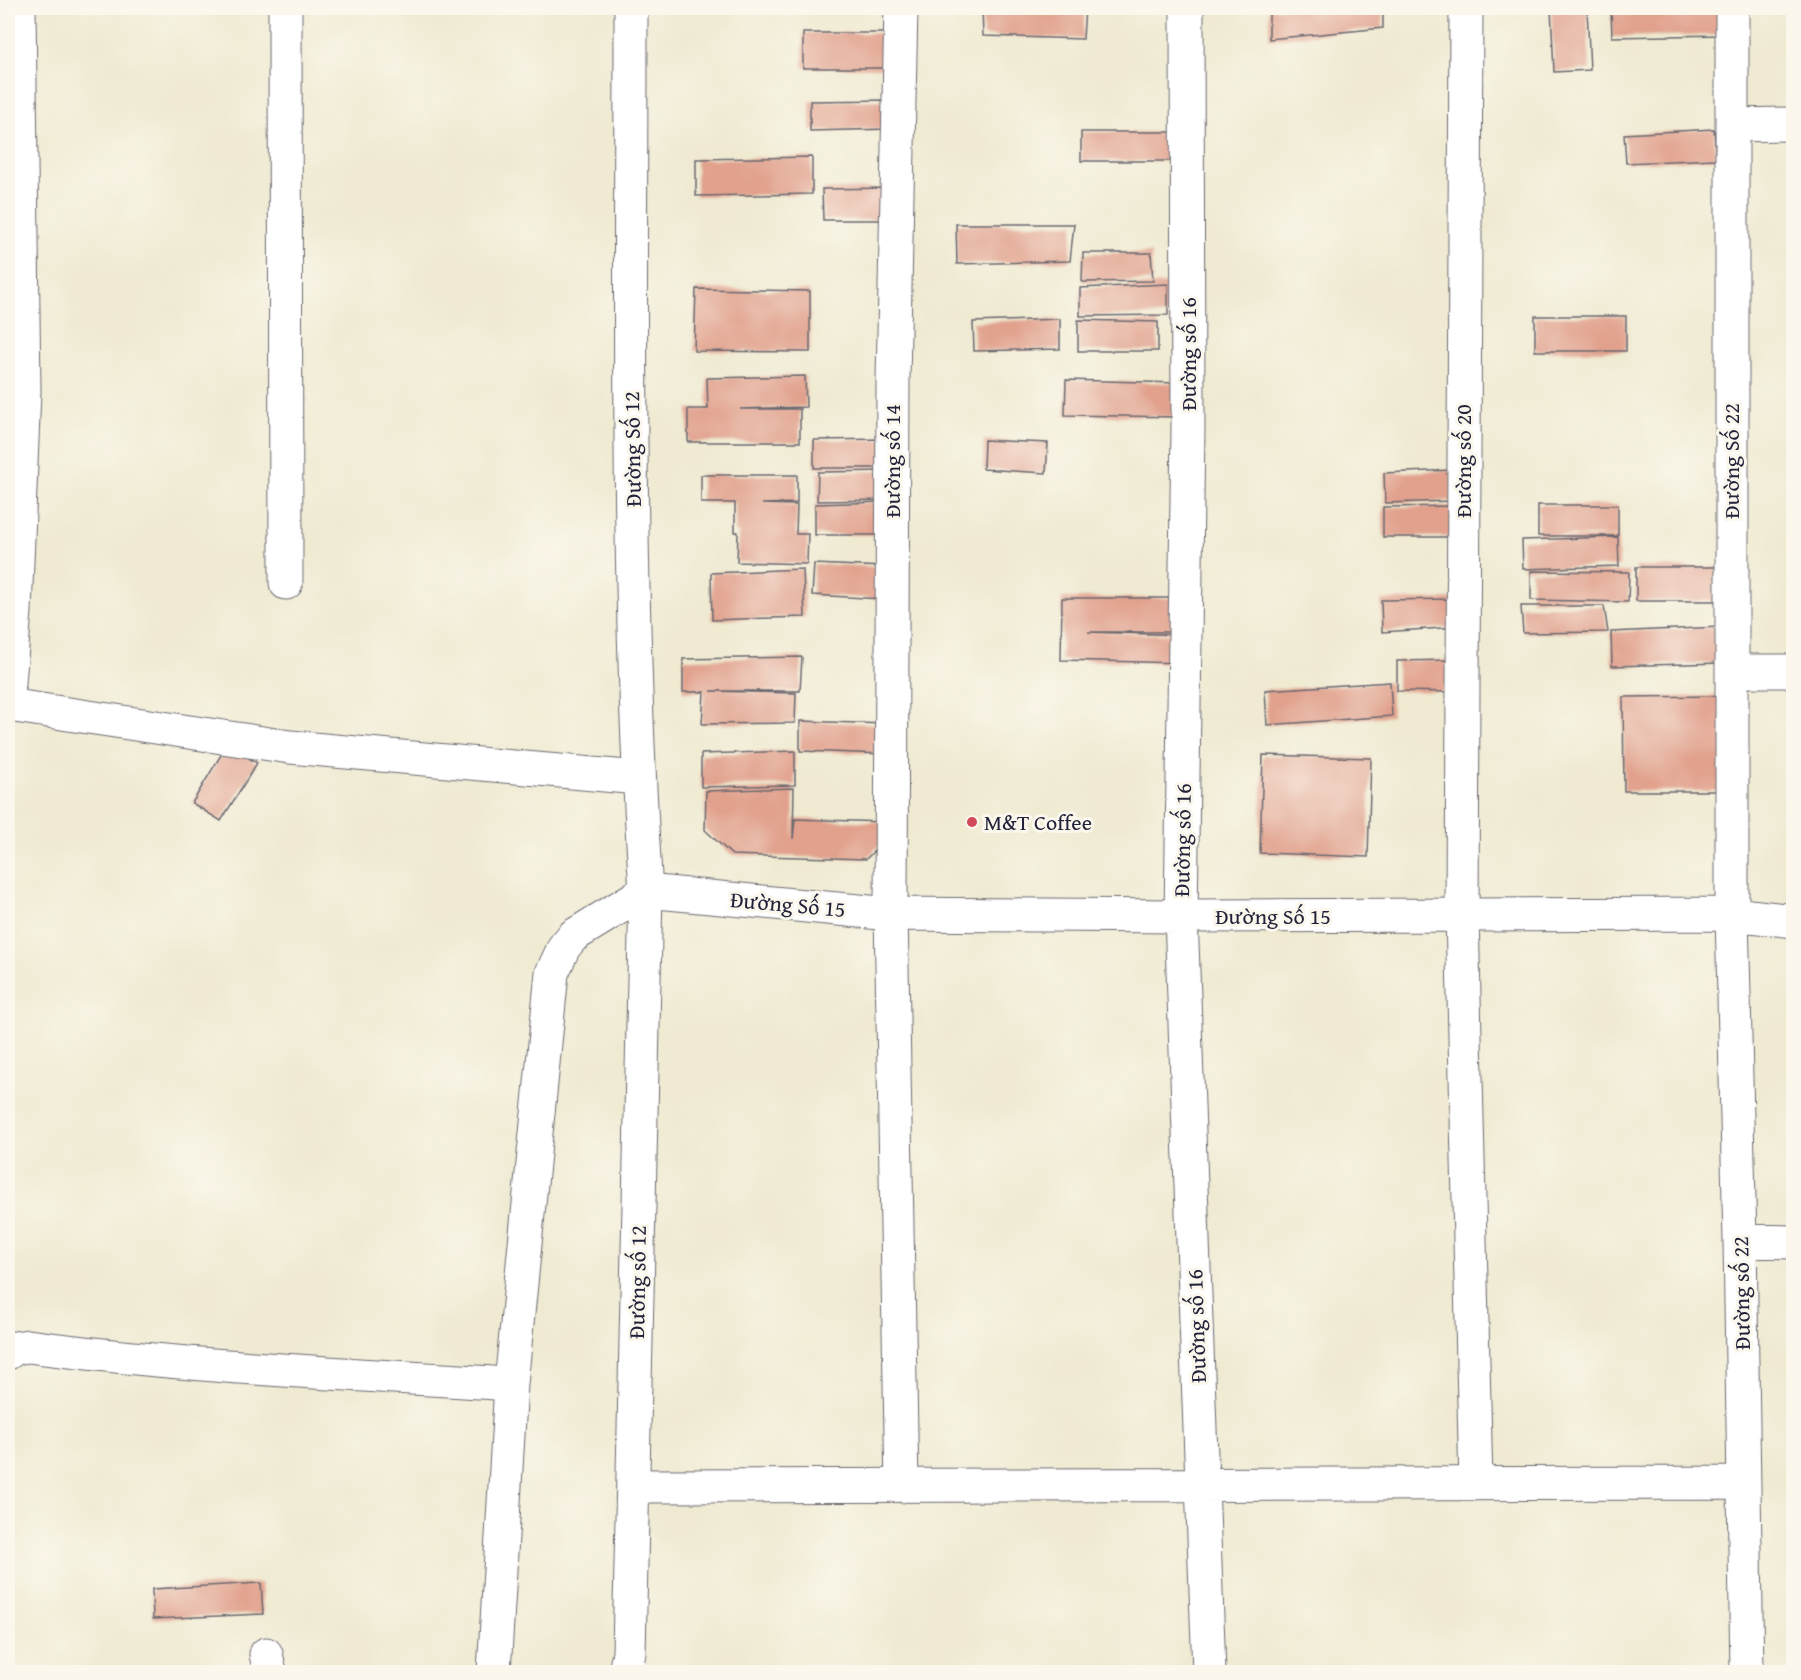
<svg xmlns="http://www.w3.org/2000/svg" width="1801" height="1680" font-family="'Gentium Book Plus',serif">
	<rect width="100%" height="100%" fill="#fbf7ec"/>
	<filter id="ink" filterUnits="userSpaceOnUse"><feTurbulence type="fractalNoise" baseFrequency=".0167" numOctaves="2"/><feDisplacementMap in="SourceGraphic" scale="12" xChannelSelector="R" yChannelSelector="G"/><feConvolveMatrix kernelMatrix="1 2 1 2 8 2 1 2 1" color-interpolation-filters="sRGB"/></filter>
	<filter id="wash" filterUnits="userSpaceOnUse"><feTurbulence type="fractalNoise" baseFrequency=".008" numOctaves="4" result="noise"/><feDisplacementMap in="SourceGraphic" scale="24" xChannelSelector="R" yChannelSelector="G"/><feGaussianBlur stdDeviation="1.35" result="paint"/><feColorMatrix in="noise" values="0 0 0 0 0 0 0 0 0 0 0 0 0 0 0 0 0 1.4 0 .05"/><feComposite in="paint" operator="in"/></filter>
	<g filter="url(#wash)">
		<rect width="100%" height="100%" fill="#efead1"/>
		<g id="blocks">
			<path fill="#e1a18d" d="M982,8H1085L1083,39L983,36Z
				M1269,8H1383V28L1269,39Z
				M1551,8H1587L1590,70L1554,72Z
				M1611,8H1723L1724,35L1612,37Z
				M803,33H890V68H803Z
				M890,100V129L810,131V101Z
				M1714,129L1716,159L1626,163L1624,134Z
				M1081,132H1175V161H1081Z
				M812,157V194L696,196V159Z
				M892,188V220H823L822,189Z
				M956,224H1074L1070,261L957,264Z
				M1083,253H1151L1153,281L1082,282Z
				M1168,284V315L1080,316V288Z
				M696,289L810,291V352L694,351Z
				M1535,316H1626V351H1535Z
				M1060,319V349L974,351L973,322Z
				M1078,320L1158,322V351H1078Z
				M805,376L806,407L740,409H800V442H688V409H708L707,378Z
				M1066,380L1180,383L1178,417L1065,415Z
				M889,439V468H814V440Z
				M984,440L1048,443L1046,473L983,469Z
				M1452,470V501L1385,503L1384,473Z
				M889,471V500L817,501L818,472Z
				M701,475H797V503L762,504L797,505L796,534H808L807,564L737,562L738,532H735V503H701Z
				M887,502V535H815V504Z
				M1538,505H1618V536H1538Z
				M1458,506V537H1383V507Z
				M1618,537L1619,566L1523,569L1522,540Z
				M814,564L884,567L882,599L812,595Z
				M1636,567H1719V601H1636Z
				M803,569L805,617L712,620L711,573Z
				M1531,571L1629,572L1628,602L1531,600Z
				M1062,598H1184V632H1088L1184,635L1182,663L1061,660Z
				M1456,599L1458,627L1382,632L1381,600Z
				M1521,606H1604L1608,632L1523,633Z
				M1720,627L1722,663L1612,666L1611,632Z
				M802,657L800,691H711L796,693L795,723L702,724L704,692H683V659Z
				M1453,660L1454,692L1397,691V661Z
				M1390,682L1392,716L1267,725L1265,690Z
				M1723,696L1724,791H1624L1623,697Z
				M800,721L886,724V754L800,751Z
				M227,745L257,763L221,821L192,803Z
				M795,751V785L701,787V754Z
				M1263,755L1371,758L1368,857L1260,853Z
				M794,788L793,839L795,819L883,822L885,840L866,859L732,855L705,830L706,791Z
				M261,1583L263,1614L153,1619L152,1589Z"/>
		</g>
	</g>
	<g filter="url(#ink)">
		<use href="#blocks" fill-opacity="0" stroke="#6a6870" stroke-width="1.5"/>
		<g fill="none" stroke-linecap="round" stroke-linejoin="round">
			<g stroke="#6a6870" stroke-width="35">
				<path id="minor" d="M285,8L286,583
					M901,8L893,380L891,914L902,1486
					M1187,8L1188,428L1181,916L1209,1672
					M1466,8L1462,915L1476,1484
					M1732,8V914L1740,1241L1747,1672
					M1732,125L1794,124
					M1732,671H1794
					M8,695L15,611L24,391L19,8
					M8,705L290,747L638,778
					M646,891L891,914L1181,916L1732,914L1794,921
					M1740,1241L1794,1242
					M8,1353L15,1348L28,1346C188,1367 350,1374 511,1384
					M633,1486L1744,1483
					M266,1654L270,1672
					M494,1672L511,1384L552,973L564,947L573,936L646,891
					M625,1672L629,1653L646,891C626,597 631,302 631,8"/>
			</g>
			<use href="#minor" stroke="#fff" stroke-width="33"/>
		</g>
	</g>
	<circle fill="#d1495b" stroke="#fbf7ec" stroke-width="2" cx="972" cy="822" r="6"/>
	<g text-anchor="middle" dominant-baseline="central" stroke-width="6" stroke-linejoin="round" paint-order="stroke">
		<g font-size="22" fill="#22223b" stroke="#fbf7ec">
			<text transform="translate(1188 354) rotate(-90)">Đường số 16</text>
			<text transform="translate(632 449) rotate(-91)">Đường Số 12</text>
			<text transform="translate(892 461) rotate(-90)">Đường số 14</text>
			<text transform="translate(1463 461) rotate(-90)">Đường số 20</text>
			<text transform="translate(1731 461) rotate(-90)">Đường Số 22</text>
			<text transform="translate(1182 840) rotate(-89)">Đường số 16</text>
			<text transform="translate(788 904) rotate(5)">Đường Số 15</text>
			<text x="1273" y="916">Đường Số 15</text>
			<text transform="translate(637 1282) rotate(-89)">Đường số 12</text>
			<text transform="translate(1741 1293) rotate(-91)">Đường số 22</text>
			<text transform="translate(1196 1326) rotate(-92)">Đường số 16</text>
		</g>
		<g font-size="22" fill="#22223b" stroke="#fbf7ec" text-anchor="start">
			<text x="984" y="822">M&amp;T Coffee</text>
		</g>
	</g>
	<rect width="1801" height="1680" fill="none" stroke="#fbf7ec" stroke-width="30"/>
</svg>
